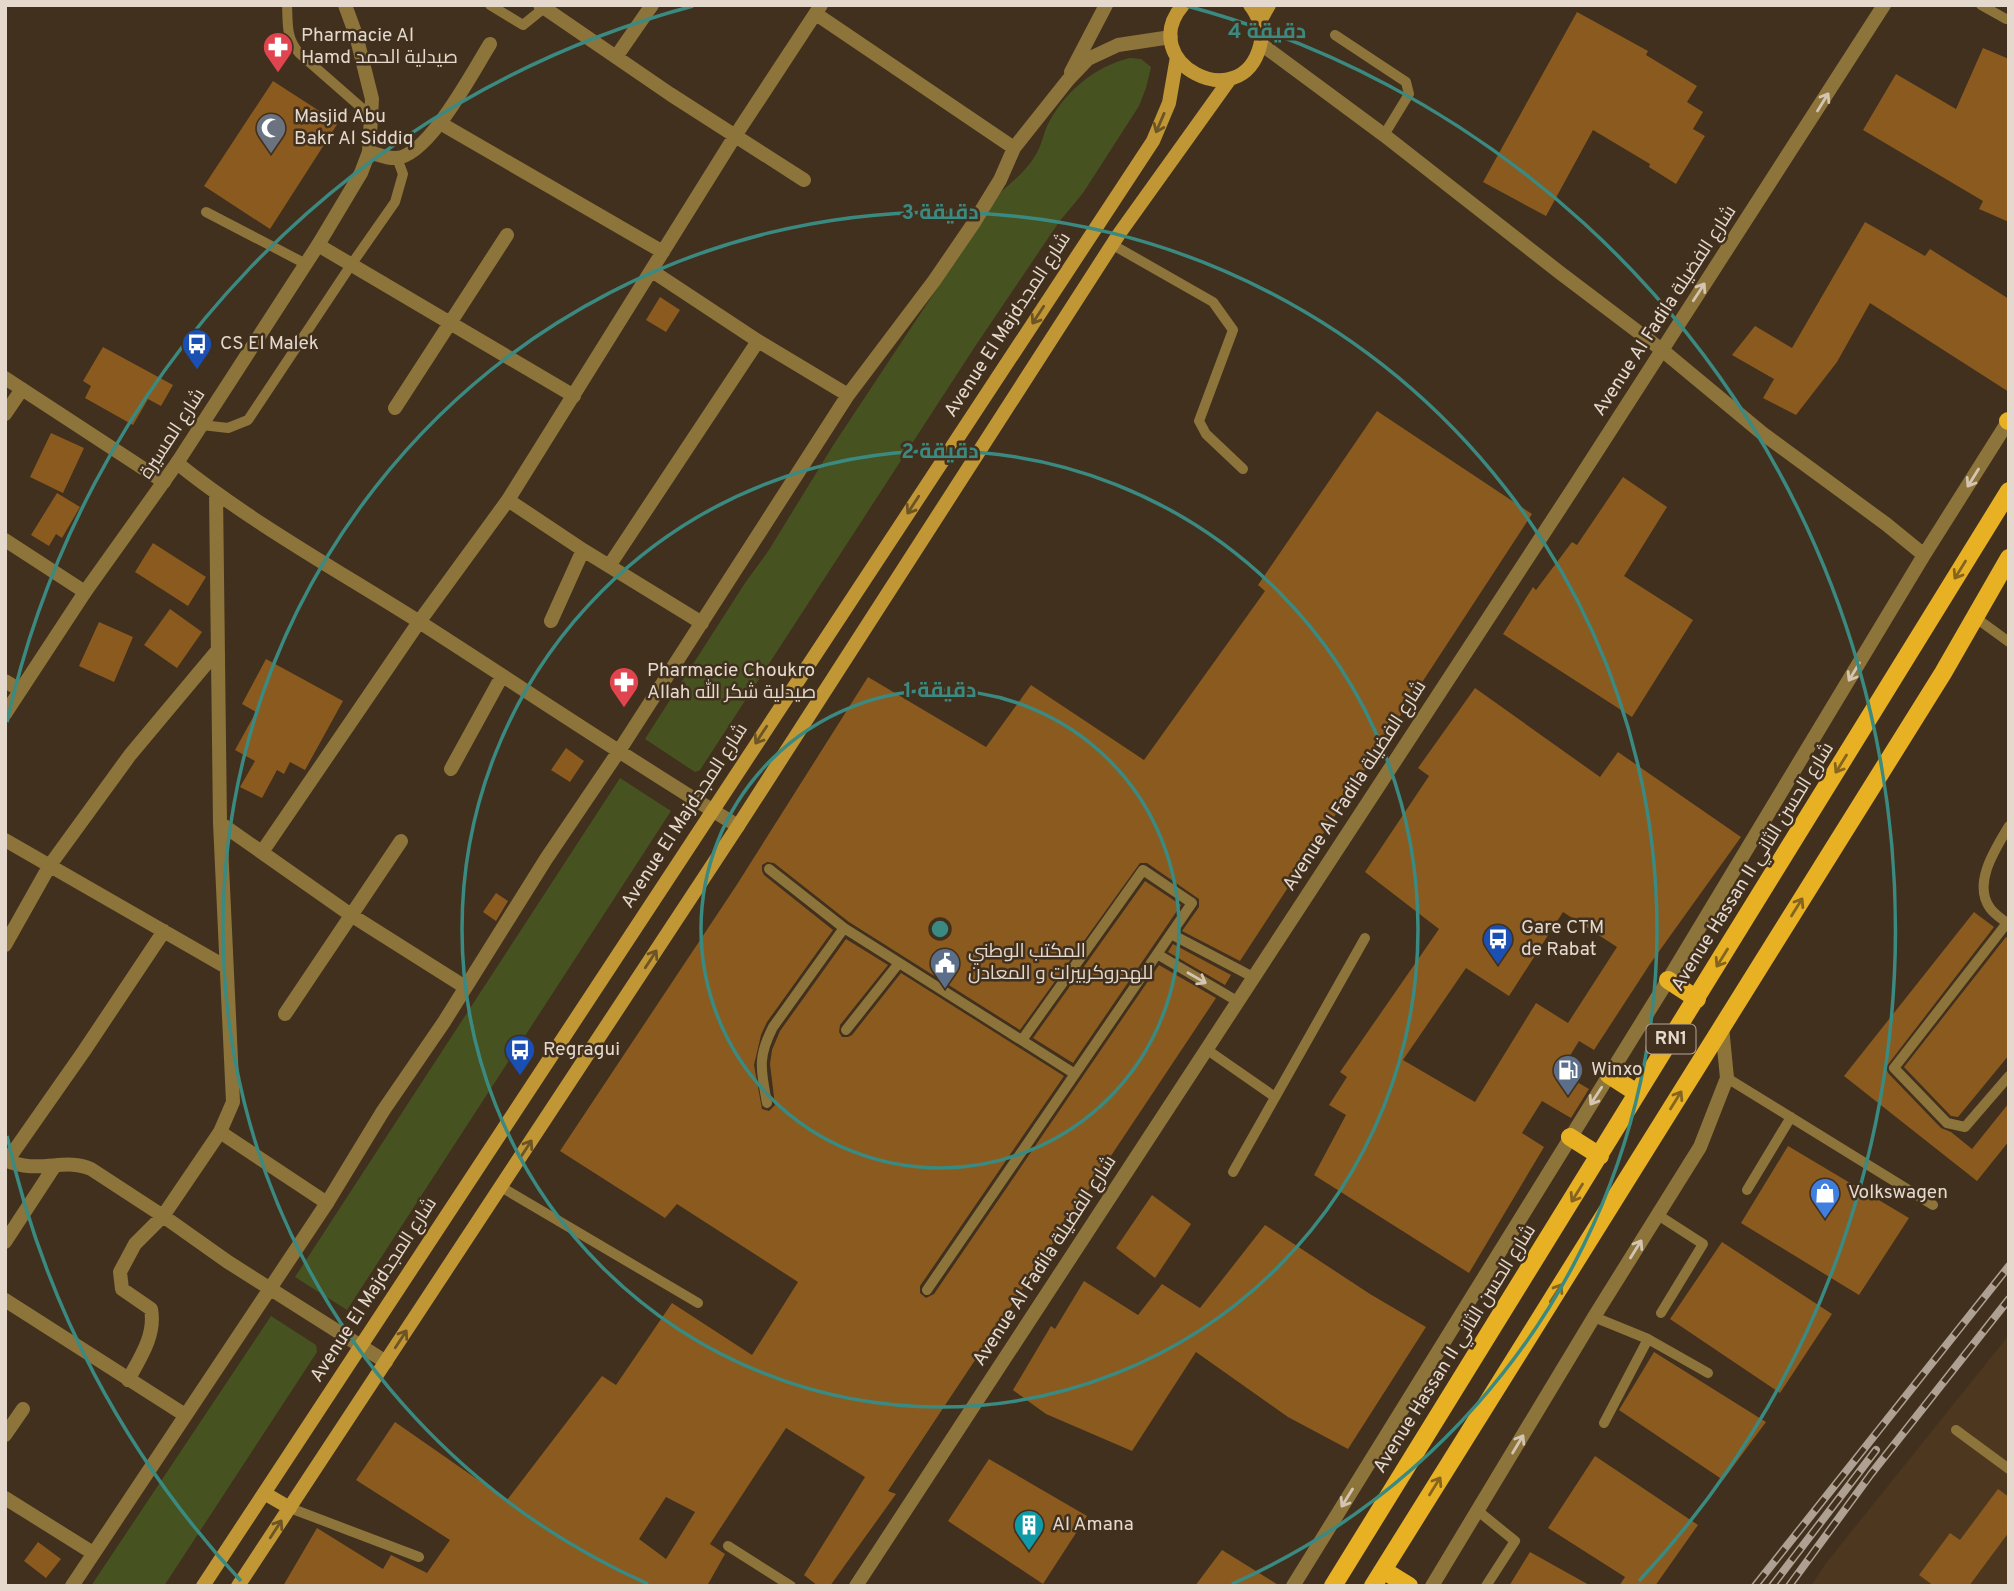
<svg xmlns="http://www.w3.org/2000/svg" width="2014" height="1591" font-family="Overpass,Cairo,sans-serif">
	<rect width="100%" height="100%" fill="#41301d"/>
	<path fill="#4e371f" d="M2009,1335V1586H1811L1827,1562Z"/>
	<path fill="#465320" d="M1130,58L1141,59L1151,67L1146,88L1139,106L1083,193L1059,222L974,348L700,770L695,772L645,739L745,583L769,550L834,444L1001,192C1013,181 1026,171 1035,156C1041,147 1043,136 1047,126C1063,93 1095,66 1130,58Z
		M620,778L671,811L347,1310L295,1277Z
		M271,1316L316,1345L317,1352L164,1586H91Z"/>
	<path fill="#8b5a1f" fill-rule="evenodd" d="M1577,12L1648,51L1646,55L1697,86L1687,102L1703,112L1693,129L1705,136L1676,184L1649,167L1650,164L1593,130L1546,216L1483,182Z
		M1983,48L2009,59V222L1979,209L1983,201L1863,130L1896,74L1956,109Z
		M273,81L338,123L270,229L204,186Z
		M1865,222L1925,256L1930,249L2009,299V392L1870,303L1837,362L1796,415L1763,398L1774,379L1732,355L1755,326L1792,348Z
		M660,297L680,310L666,332L646,320Z
		M103,347L173,385L161,406L148,399L133,425L85,398L91,386L83,381Z
		M1377,411L1532,514L1240,961L1182,931L1199,907V899L1147,863H1140L1020,1030L849,922L774,863L767,862L762,865V871L764,875L833,930L767,1022L761,1035L754,1065L762,1109L769,1111L775,1105L770,1064L772,1050L780,1031L846,939L888,965L840,1025L839,1032L842,1037H848L852,1035L901,973L1064,1076L920,1286V1293L926,1298L934,1294L1159,965L1216,998L888,1491L896,1494L830,1586H818L804,1575L865,1477L786,1428L710,1544L725,1554L707,1586H283L317,1528L383,1569L391,1555L427,1573L450,1540L356,1480L395,1422L507,1500L602,1376L616,1385L672,1303L752,1355L798,1282L677,1204L665,1218L560,1151L736,886L868,677L986,747L1031,685L1144,760L1265,591L1258,585ZM666,1497L695,1512L666,1559L639,1539Z
		M51,433L84,448L63,493L30,477Z
		M1623,477L1667,507L1624,576L1693,620L1632,717L1503,634L1533,587L1536,590L1572,542L1577,545Z
		M57,493L80,507L62,538L56,534L49,546L31,535Z
		M153,543L206,577L188,606L135,572Z
		M170,609L202,632L177,668L144,645Z
		M99,622L133,637L114,682L79,666Z
		M266,659L343,701L305,770L290,762L284,774L277,770L262,798L240,787L255,761L235,750L256,712L242,704Z
		M1475,688L1600,777L1618,752L1741,837L1650,964L1594,1050L1579,1041L1560,1072L1589,1089L1571,1118L1542,1101L1522,1133L1544,1147L1469,1273L1314,1175L1346,1115L1329,1105L1347,1077L1340,1072L1439,929L1365,872L1429,776L1418,768ZM1563,912L1617,947L1568,1023L1536,1003L1475,1102L1403,1060L1466,968L1509,996Z
		M566,748L584,761L570,782L551,770Z
		M1145,881L1181,905L1073,1063L1033,1038Z
		M496,893L508,901L496,921L483,912Z
		M1974,912L1994,927L1886,1067L1888,1073L1941,1128L1951,1132L1972,1149L2009,1103V1141L1977,1181L1844,1076Z
		M2006,937L2009,939V1055L1958,1117L1951,1116L1904,1067Z
		M1173,944L1231,975L1225,985L1168,952Z
		M1788,1146L1909,1218L1859,1295L1741,1223Z
		M1152,1195L1191,1224L1155,1278L1116,1248Z
		M1265,1225L1370,1294L1426,1327L1348,1449L1288,1417L1196,1352L1132,1451L1046,1414L1013,1390L1051,1326L1055,1329L1084,1281L1138,1315L1162,1284L1200,1308Z
		M1722,1242L1832,1314L1780,1393L1670,1319Z
		M1654,1352L1766,1422L1723,1480L1619,1410Z
		M1595,1456L1698,1525L1655,1586H1619L1625,1577L1548,1528Z
		M989,1459L1087,1516L1043,1584L948,1521Z
		M1998,1489L2009,1497V1532L1969,1586H1934L1919,1575L1950,1533L1960,1540Z
		M38,1542L61,1559L46,1578L24,1561Z
		M1222,1550L1280,1586H1195Z
		M1530,1552L1591,1586H1509Z"/>
	<g fill="none" stroke-linecap="round" stroke-linejoin="round">
		<path stroke="#8d743b" stroke-width="10" d="M287,5C288,25 286,38 299,53L372,117
			M490,5L523,25L544,8
			M1981,5L2006,19
			M1335,35L1406,82L1409,94L1384,135
			M206,212L306,264
			M1113,245L1213,302L1233,330L1199,421L1206,434L1243,469
			M202,425L228,428L248,420L351,265L395,202L403,174L397,158
			M1976,618L2009,642
			M2009,826C1996,848 1972,883 1990,908C1994,914 2002,919 2007,923L1894,1068L1947,1123L1965,1127L2009,1076
			M769,869L844,928L1075,1074
			M1171,934L1253,977
			M1157,954L1237,1001
			M846,1030L899,963
			M1206,1049L1275,1097
			M1727,1078L1933,1205
			M767,1103C761,1070 757,1058 773,1027L844,928
			M1233,1172L1365,938
			M501,1187L698,1303
			M1747,1190L1791,1117
			M1658,1215L1703,1244L1661,1313
			M927,1290L1192,903L1143,870L1022,1040
			M1594,1317L1648,1339L1708,1373
			M1604,1423L1648,1339
			M1956,1430L2009,1469
			M290,1508L419,1557
			M1478,1511L1515,1541L1486,1586
			M728,1546L791,1586"/>
		<path stroke="#8d743b" stroke-width="14" d="M220,1132L327,1203"/>
		<path stroke="#8d743b" stroke-width="14" d="M540,5L670,94L804,180
			M816,14L1014,148
			M1261,44L1384,135L1559,272L1662,350L1762,433L1886,524L1924,555
			M616,57L652,5
			M1071,72L1106,5
			M440,123L663,252
			M369,152C377,154 388,159 396,158C429,156 473,71 490,44
			M318,245L574,396
			M652,271L758,341L848,395
			M5,378L164,482
			M395,408L507,235
			M5,414L22,389
			M177,463C253,524 339,571 421,623C527,691 631,761 738,826
			M508,500L583,550L702,623
			M5,540L85,592
			M609,566L758,341
			M551,621L583,550
			M5,681L20,690
			M451,769L502,676
			M220,823L351,915L465,987
			M5,840L226,967
			M262,852L419,622L508,500L735,136L821,5
			M5,945L50,865L130,755L217,651
			M285,1014L401,841
			M5,1160C39,1175 65,1157 91,1169L163,1216L228,1262L386,1362
			M7,1161L84,1051L164,931
			M5,1242L54,1167
			M5,1300L185,1415
			M128,1380C140,1358 156,1335 151,1309L122,1289L120,1272L135,1244L163,1216L220,1132L233,1102L220,823L216,493
			M5,1435L23,1409
			M5,1498L93,1553
			M72,1586L327,1203L383,1111L444,1022L546,859L619,751L848,395L934,281L973,224L1000,180L1014,148L1068,80L1088,59L1118,45L1171,37
			M1293,1586L1668,980L1924,555L2009,420
			M1432,1586L1594,1317L1700,1147L1727,1078L1722,1027"/>
		<path stroke="#8d743b" stroke-width="14" d="M5,714L85,592L177,463L318,245L361,173L369,152L372,99L356,35L345,5
			M856,1586L1574,487L1884,5"/>
		<path stroke="#c09734" stroke-width="14" d="M1183,5C1134,62 1241,118 1260,46C1264,32 1259,16 1250,5
			M1260,21L1269,5
			M264,1493L290,1508
			M203,1586L1153,141L1169,103L1177,57
			M238,1586L738,826L1119,234L1230,79"/>
		<path stroke="#e8b123" stroke-width="18" d="M2008,421H2009
			M1668,980L1697,999
			M1609,1075L1637,1093
			M1570,1137L1600,1156
			M1383,1570L1409,1586
			M1333,1586L2009,491
			M1373,1586L1943,673L2009,558"/>
		<g stroke="#aea092" stroke-width="8">
			<path id="rail" d="M1755,1586L2009,1266
				M1772,1586L1876,1450
				M1789,1586L1871,1474L2009,1299"/>
		</g>
		<use href="#rail" stroke="#41301d" stroke-width="5" stroke-dasharray="16" stroke-linecap="butt"/>
	</g>
	<defs><path id="oneway-shaft" d="M-6 0H5M1.5-3L5.5 0L1.5 3" fill="none" stroke-width="1.6" stroke-linecap="round" stroke-linejoin="round" transform="scale(1.75)"/></defs>
	<g stroke="#d3c5b1">
		<use href="#oneway-shaft" transform="translate(1823 102) rotate(-58)"/>
		<use href="#oneway-shaft" transform="translate(1699 292) rotate(-57)"/>
		<use href="#oneway-shaft" transform="translate(1973 478) rotate(122)"/>
		<use href="#oneway-shaft" transform="translate(1854 672) rotate(121)"/>
		<use href="#oneway-shaft" transform="translate(1197 978) rotate(30)"/>
		<use href="#oneway-shaft" transform="translate(1596 1096) rotate(123)"/>
		<use href="#oneway-shaft" transform="translate(1636 1249) rotate(-58)"/>
		<use href="#oneway-shaft" transform="translate(1518 1444) rotate(-59)"/>
		<use href="#oneway-shaft" transform="translate(1347 1498) rotate(122)"/>
	</g>
	<g stroke="#6d5425">
		<use href="#oneway-shaft" transform="translate(1160 123) rotate(113)"/>
		<use href="#oneway-shaft" transform="translate(1038 315) rotate(123)"/>
		<use href="#oneway-shaft" transform="translate(913 505) rotate(123)"/>
		<use href="#oneway-shaft" transform="translate(761 735) rotate(123)"/>
		<use href="#oneway-shaft" transform="translate(651 959) rotate(-57)"/>
		<use href="#oneway-shaft" transform="translate(526 1149) rotate(-57)"/>
		<use href="#oneway-shaft" transform="translate(401 1339) rotate(-57)"/>
		<use href="#oneway-shaft" transform="translate(276 1529) rotate(-57)"/>
	</g>
	<g stroke="#84641f">
		<use href="#oneway-shaft" transform="translate(1960 570) rotate(122)"/>
		<use href="#oneway-shaft" transform="translate(1841 764) rotate(122)"/>
		<use href="#oneway-shaft" transform="translate(1797 907) rotate(-58)"/>
		<use href="#oneway-shaft" transform="translate(1722 958) rotate(122)"/>
		<use href="#oneway-shaft" transform="translate(1676 1100) rotate(-58)"/>
		<use href="#oneway-shaft" transform="translate(1577 1193) rotate(122)"/>
		<use href="#oneway-shaft" transform="translate(1556 1293) rotate(-57)"/>
		<use href="#oneway-shaft" transform="translate(1435 1486) rotate(-58)"/>
	</g>
	<g fill="none" stroke="#3a8a81" stroke-width="3.5">
		<circle cx="940" cy="929" r="239"/>
		<circle cx="940" cy="929" r="478"/>
		<path d="M648 1584A717 717 0 1 1 1232 1584"/>
		<path d="M241 1581A956 956 0 0 1 7 1136M7 722A956 956 0 0 1 693 6M1187 6A956 956 0 0 1 1639 1581"/>
	</g>
	<defs>
		<g id="pharmacy-pin" transform="scale(1.575)"><path d="M0 17L-7.5 6A9.5 9.5 0 1 1 7.5 6Z" fill="#e0444e" stroke="#41301d"/><path d="M-2-6h4v4h4v4h-4v4h-4v-4h-4v-4h4Z" fill="#fff"/></g>
		<g id="mosque-pin" transform="scale(1.575)"><path d="M0 17L-7.5 6A9.5 9.5 0 1 1 7.5 6Z" fill="#6b7280" stroke="#41301d"/><path d="M3.5-4.9A6 6 0 1 0 3.5 4.9A5 5 0 1 1 3.5-4.9Z" fill="#fff"/></g>
		<g id="bus-pin" transform="scale(1.575)"><path d="M0 17L-7.5 6A9.5 9.5 0 1 1 7.5 6Z" fill="#1a4fb4" stroke="#41301d"/><path d="M-5-6H5V4H4V6H2V4H-2V6H-4V4H-5ZM-3.5-4V0h7V-4ZM-3.5 1.2v1.5H-2V1.2ZM2 1.2v1.5H3.5V1.2Z" fill="#fff"/></g>
		<g id="civic-pin" transform="scale(1.575)"><path d="M0 17L-7.5 6A9.5 9.5 0 1 1 7.5 6Z" fill="#5c6f8a" stroke="#41301d"/><path d="M-.6-6.5H3V-4.5H.6V-3L4-1V1h2V6H-6V1h2V-1L-.6-3ZM-1.2 2.5V6h2.4V2.5Z" fill="#fff"/></g>
		<g id="fuel-pin" transform="scale(1.575)"><path d="M0 17L-7.5 6A9.5 9.5 0 1 1 7.5 6Z" fill="#5c6f8a" stroke="#41301d"/><path d="M-5.5-6h7V0h2V4h1.3V-2.5L3-4.5l.8-.8L6-3V5H2.5V1h-1V6h-7ZM-4.2-4.7v3.2H.2V-4.7Z" fill="#fff"/></g>
		<g id="shop-pin" transform="scale(1.575)"><path d="M0 17L-7.5 6A9.5 9.5 0 1 1 7.5 6Z" fill="#3f7fe0" stroke="#41301d"/><path d="M-5-2.5h2.3a2.7 3.5 0 0 1 5.4 0H5L5.5 6h-11ZM-1.5-2.5h3a1.5 2.3 0 0 0-3 0Z" fill="#fff"/></g>
		<g id="building-pin" transform="scale(1.575)"><path d="M0 17L-7.5 6A9.5 9.5 0 1 1 7.5 6Z" fill="#0f9aa8" stroke="#41301d"/><path d="M-4-6H4V6H1V3H-1V6H-4ZM-2.5-4.3h1.7v1.8h-1.7ZM.8-4.3h1.7v1.8H.8ZM-2.5-1h1.7V.8h-1.7ZM.8-1h1.7V.8H.8Z" fill="#fff"/></g>
	</defs>
	<g fill-rule="evenodd">
		<use href="#pharmacy-pin" x="278" y="47"/>
		<use href="#mosque-pin" x="271" y="128"/>
		<use href="#bus-pin" x="197" y="344"/>
		<use href="#pharmacy-pin" x="624" y="682"/>
		<use href="#bus-pin" x="1498" y="939"/>
		<use href="#civic-pin" x="945" y="963"/>
		<use href="#bus-pin" x="520" y="1050"/>
		<use href="#fuel-pin" x="1568" y="1070"/>
		<use href="#shop-pin" x="1825" y="1193"/>
		<use href="#building-pin" x="1029" y="1525"/>
	</g>
	<g text-anchor="middle" dominant-baseline="central" stroke-width="5" stroke-linejoin="round" paint-order="stroke">
		<rect fill="#41301d" stroke="#b4a699" stroke-width="2" x="1646.5" y="1024.5" width="49" height="29" rx="5"/>
		<g font-size="18" font-weight="bold" fill="#e5d9ce">
			<text x="1671" y="1039">RN1</text>
		</g>
		<g font-size="19" fill="#e5d9ce" stroke="#41301d" text-anchor="start">
			<text x="301" y="36">Pharmacie Al<tspan x="301" dy="22">Hamd صيدلية الحمد</tspan></text>
			<text x="294" y="117">Masjid Abu<tspan x="294" dy="22">Bakr Al Siddiq</tspan></text>
			<text x="220" y="344">CS El Malek</text>
			<text x="647" y="671">Pharmacie Choukro<tspan x="647" dy="22">Allah صيدلية شكر الله</tspan></text>
			<text x="1521" y="928">Gare CTM<tspan x="1521" dy="22">de Rabat</tspan></text>
			<text x="968" y="952">المكتب الوطني<tspan x="968" dy="22">للهدروكربيرات و المعادن</tspan></text>
			<text x="543" y="1050">Regragui</text>
			<text x="1591" y="1070">Winxo</text>
			<text x="1848" y="1193">Volkswagen</text>
			<text x="1052" y="1525">Al Amana</text>
		</g>
		<g font-size="19" fill="#e5d9ce" stroke="#41301d">
			<text transform="translate(1665 311) rotate(-57)">Avenue Al Fadila شارع الفضيلة</text>
			<text transform="translate(1008 325) rotate(-57)">Avenue El Majdشارع المجد</text>
			<text transform="translate(173 434) rotate(-57)">شارع المسيرة</text>
			<text transform="translate(1355 786) rotate(-57)">Avenue Al Fadila شارع الفضيلة</text>
			<text transform="translate(685 816) rotate(-57)">Avenue El Majdشارع المجد</text>
			<text transform="translate(1753 867) rotate(-58)">Avenue Hassan II شارع الحسن الثاني</text>
			<text transform="translate(1045 1261) rotate(-57)">Avenue Al Fadila شارع الفضيلة</text>
			<text transform="translate(374 1290) rotate(-57)">Avenue El Majdشارع المجد</text>
			<text transform="translate(1455 1349) rotate(-58)">Avenue Hassan II شارع الحسن الثاني</text>
		</g>
	</g>
	<circle cx="940" cy="929" r="10" fill="#3a8a81" stroke="#41301d" stroke-width="3.5"/>
	<g font-size="21" text-anchor="middle" font-weight="bold" fill="#3a8a81" stroke="#41301d" stroke-width="5" stroke-linejoin="round" paint-order="stroke">
		<text x="1267" y="38">4 دقيقة</text>
		<text x="940" y="219">3 دقيقة</text>
		<text x="940" y="458">2 دقيقة</text>
		<text x="940" y="697">1 دقيقة</text>
	</g>
	<rect width="2014" height="1591" fill="none" stroke="#e5d9ce" stroke-width="14"/>
</svg>
